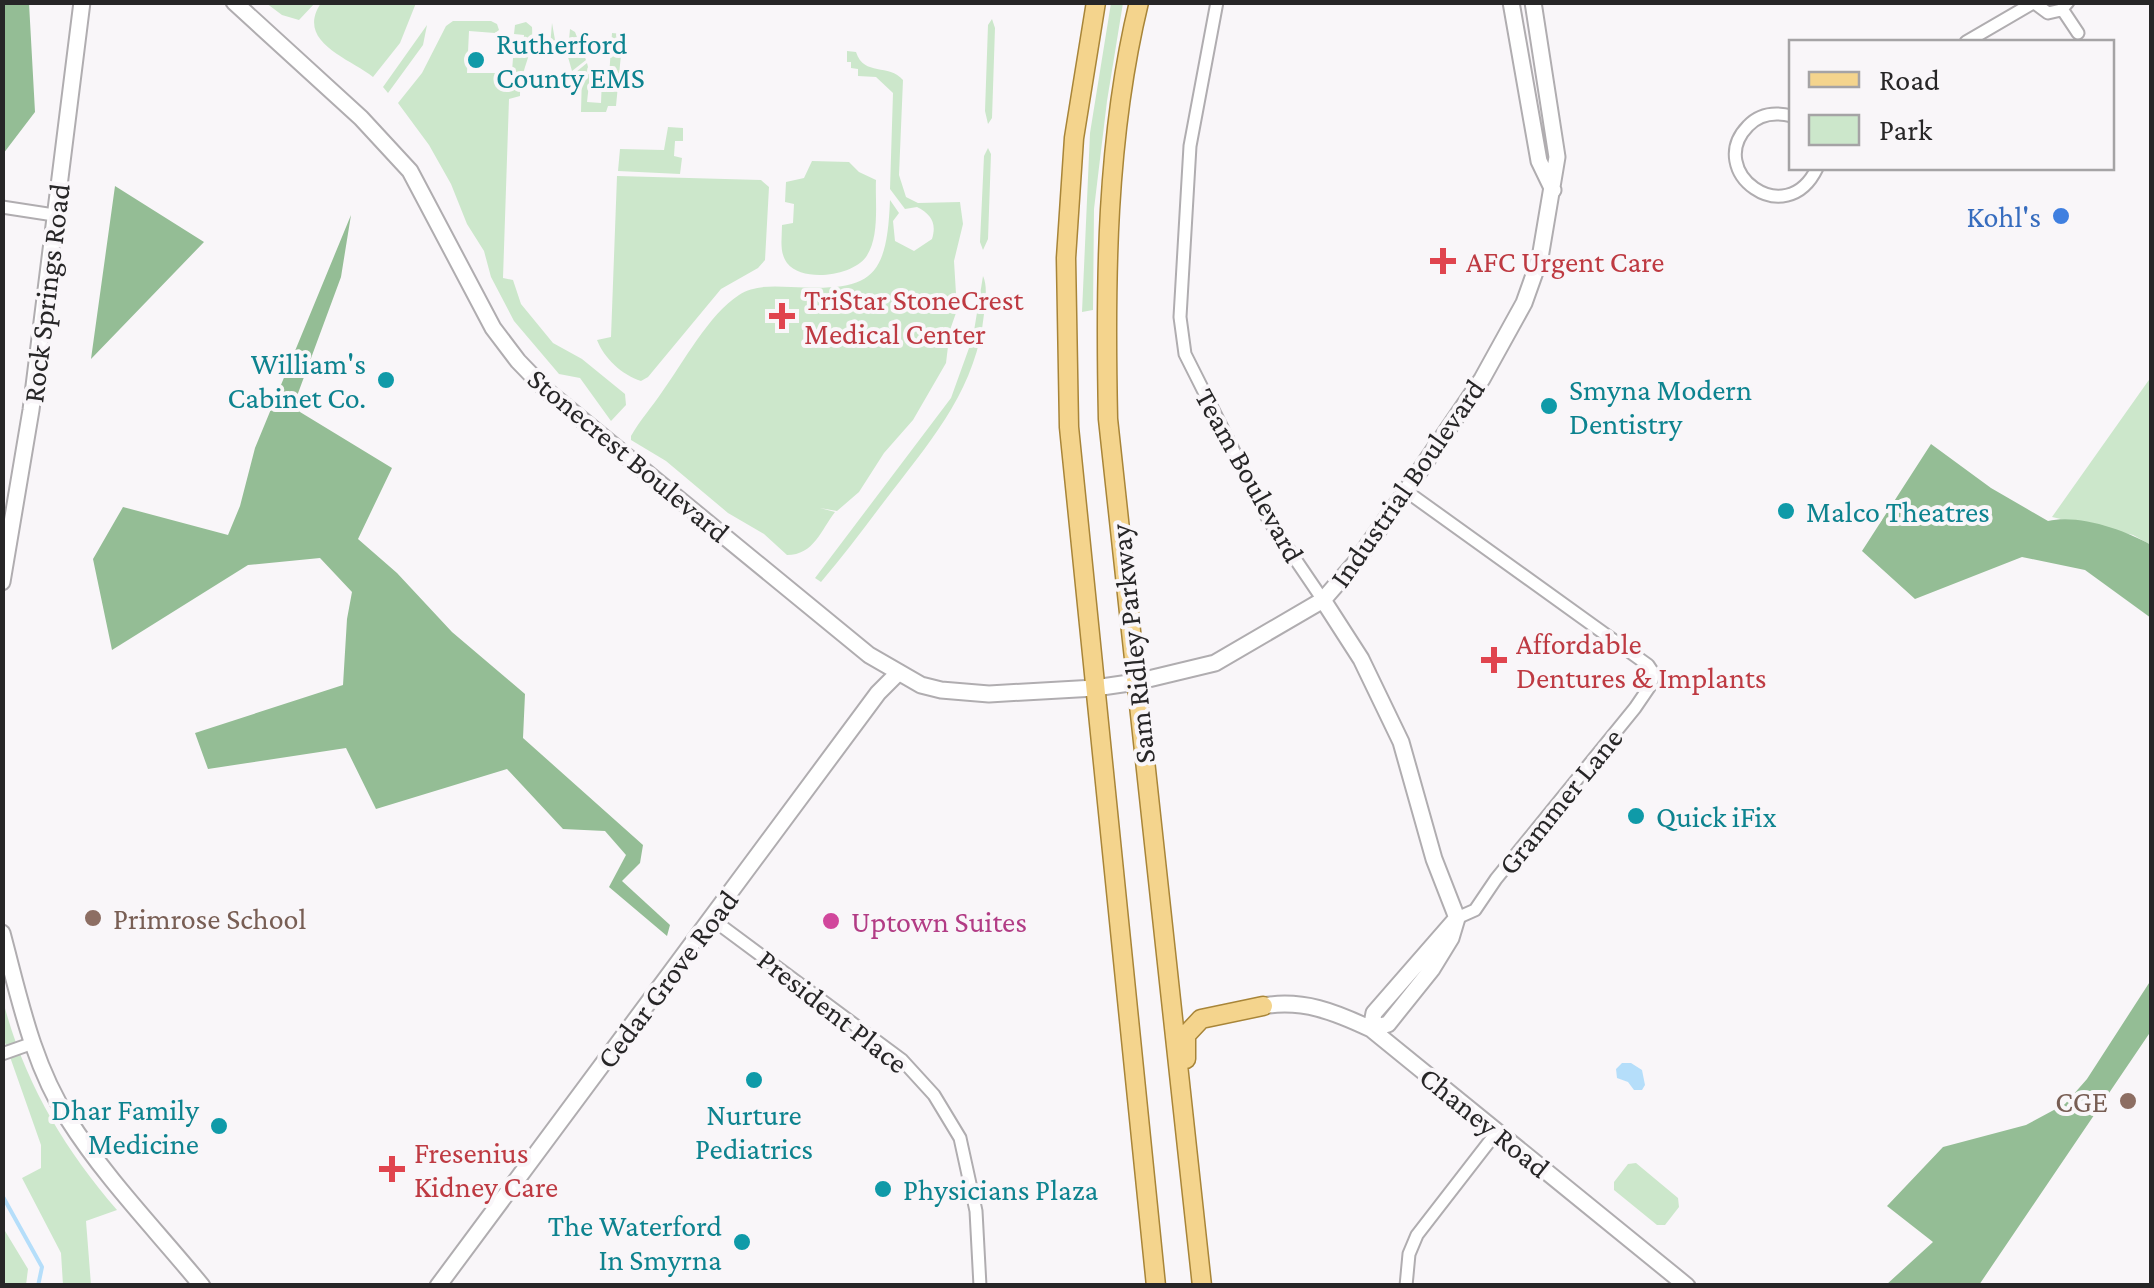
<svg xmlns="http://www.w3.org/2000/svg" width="2154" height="1288" font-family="'Crimson Pro',serif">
	<rect width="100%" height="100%" fill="#f9f6f9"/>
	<path fill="#cce7cb" d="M266,3H315L299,20L282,15Z
		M321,3V2L416,3L400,43L373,77C349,58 295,42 321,3Z
		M1111,3H1123L1107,101L1094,209L1093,310L1082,312L1090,133Z
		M992,19L995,28L992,118L988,124L985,111L988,25Z
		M453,21H491L497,24L499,30L495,33L469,31L467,73H497L499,85H511L513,58L523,57L524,35L514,34L515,25L526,22L532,27C534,56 520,68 520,96L509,99L503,278L513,280L521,304L553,343L582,359L625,394L626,405L611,421L580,378L559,374L514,321L491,277L484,251L467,224L451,184L429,145L398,103L422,73L446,26Z
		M552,23L555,40H569L570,29L575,32L586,60L572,71L568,57L550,47Z
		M427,25L423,45L388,93L383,87Z
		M612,33L623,34L616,106H608L606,112H581L582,73L576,72L587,63L590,75L587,102L601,103L602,78L609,77Z
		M847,51L856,52C864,77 889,63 903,80L899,175L906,197L918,203L960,202L963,224L954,261L957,310L950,330L946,363L913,420L884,453L859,492L837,511L820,508L835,512C821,530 814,555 787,555L764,534L728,513L666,461L631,440V436C640,420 652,407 662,392C683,363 709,314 739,295C754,285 774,286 791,287C870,291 887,281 890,200L899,213L893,221L895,241L914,251L932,239C937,223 931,214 917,207L905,209L890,189L893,93L876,77L858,76V69L851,68V62H847Z
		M668,127L683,128V141H675L674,156L682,158L680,174L618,171L620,149L664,150Z
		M988,148L991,154L988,239L983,250L980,242L984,156Z
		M812,161L849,162L859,172L876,180C875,203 880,237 866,257C852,276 803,283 787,263C779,252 782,238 782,225L793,223L794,204L785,202L786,182L804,178Z
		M617,176L761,180L769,187L765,260L758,268L721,289L648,377L641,381C622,375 604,358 597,340L611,337Z
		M983,276C988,287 985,301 984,314C977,385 935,436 893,490C869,521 846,553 821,582L815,578L951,398L973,337Z
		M2151,377V545L2133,535L2052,517Z
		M2,997C23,1080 62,1146 117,1210L86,1221L91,1285H63L61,1253L22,1178L41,1168V1145L3,1037Z
		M1636,1163L1678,1198L1679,1207L1665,1225H1657L1614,1190V1182L1628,1164Z
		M2,1226L28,1269L26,1285H3Z"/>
	<path fill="#94bd95" d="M3,2L29,3L35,112L3,154Z
		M115,186L204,242L91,359Z
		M351,215L341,277L297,396L300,412L392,468L358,539L397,573L452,632L525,694L523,738L643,845L640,863L622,881L670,925L667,936L609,887L626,855L605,831L563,829L507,769L376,809L346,748L208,769L195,733L343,685L347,619L352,592L320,558L248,565L112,650L93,559L123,507L228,535L240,506L255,448Z
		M1931,444L1991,488L2048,521C2079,514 2125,530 2151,545V618L2085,570L2022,557L1915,599L1862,551Z
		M2151,980V1031L1979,1285H1886L1933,1242L1887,1206L1943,1147L2026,1125L2065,1104L2087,1079Z"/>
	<path fill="#b5defa" d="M1622,1063H1631L1642,1070L1645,1085L1642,1090H1634L1628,1082L1617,1078L1616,1069Z"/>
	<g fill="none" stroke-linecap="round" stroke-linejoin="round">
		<path stroke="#b5defa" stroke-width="4" d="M2,1130V1160
			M2,1195L42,1267L38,1286"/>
		<g stroke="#b0adb0" stroke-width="15">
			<path id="minor" d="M1217,2L1190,146L1180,317L1185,354L1268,519L1323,600
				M2033,2L2048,13L2061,10L2068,2
				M2062,9L2078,33
				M1966,42L2033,3
				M1792,116C1776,112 1760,113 1748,126C1704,171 1786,233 1817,168
				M2,207L54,215
				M1406,491L1648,665L1654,674L1650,686L1635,708L1496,879L1475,910L1457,918
				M712,919L902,1060L934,1095L960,1138L976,1211L980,1286
				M2,1054L33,1043
				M1406,1286L1409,1254L1417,1235L1496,1133"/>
		</g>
		<g stroke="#b0adb0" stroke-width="19">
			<path id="tertiary" d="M234,2L361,118L410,171L493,328L518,361L547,391L869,655L921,685L941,690L989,694L1095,688L1136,682L1215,663L1323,600L1356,562L1406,491L1482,379L1524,303L1540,258L1557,157L1533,2
				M1511,2L1539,161L1553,190
				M2,582L31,410L82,2
				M1323,600L1361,659L1401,742L1434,859L1457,918L1451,938L1432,969L1388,1024L1371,1029
				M2,933C19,996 32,1063 68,1119C106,1179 157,1231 202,1286
				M1263,1006C1303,999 1335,1012 1371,1029L1687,1286
				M1371,1029L1374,1013L1456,919
				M438,1286L878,693L898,673"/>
		</g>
		<g stroke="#a88538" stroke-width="21">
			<path id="primary" d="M1096,2L1074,138L1066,258L1069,427L1156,1286
				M1139,2C1106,138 1105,281 1108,419L1202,1286
				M1186,1059V1035L1201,1019L1263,1006"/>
		</g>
		<use href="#minor" stroke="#fff" stroke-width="11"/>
		<use href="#tertiary" stroke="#fff" stroke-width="15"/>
		<use href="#primary" stroke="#f4d48d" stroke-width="18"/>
	</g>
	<g fill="#0f9aa8" stroke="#f9f6f9" stroke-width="4">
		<circle cx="476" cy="60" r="10"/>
		<circle cx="386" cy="380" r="10"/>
		<circle cx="1549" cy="406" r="10"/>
		<circle cx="1786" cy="511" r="10"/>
		<circle cx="1636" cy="816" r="10"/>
		<circle cx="754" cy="1080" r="10"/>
		<circle cx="219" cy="1126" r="10"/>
		<circle cx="883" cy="1189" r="10"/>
		<circle cx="742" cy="1242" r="10"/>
	</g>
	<circle fill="#3f7fe0" stroke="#f9f6f9" stroke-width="4" cx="2061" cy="216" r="10"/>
	<g fill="#e0444e" stroke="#f9f6f9" stroke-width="4">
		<path d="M1438 246h10v10h10v10h-10v10h-10v-10h-10v-10h10z"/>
		<path d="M777 301h10v10h10v10h-10v10h-10v-10h-10v-10h10z"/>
		<path d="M1489 645h10v10h10v10h-10v10h-10v-10h-10v-10h10z"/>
		<path d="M387 1154h10v10h10v10h-10v10h-10v-10h-10v-10h10z"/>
	</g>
	<g fill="#8d6e63" stroke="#f9f6f9" stroke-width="4">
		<circle cx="93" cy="918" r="10"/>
		<circle cx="2128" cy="1101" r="10"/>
	</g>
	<circle fill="#d1479c" stroke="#f9f6f9" stroke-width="4" cx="831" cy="921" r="10"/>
	<g text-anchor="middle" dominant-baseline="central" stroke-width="8" stroke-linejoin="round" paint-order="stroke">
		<g font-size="30" fill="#0d838f" stroke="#f9f6f9" text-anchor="start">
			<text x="496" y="43">Rutherford<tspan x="496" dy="34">County EMS</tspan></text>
			<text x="366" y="363" text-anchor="end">William's<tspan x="366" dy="34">Cabinet Co.</tspan></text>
			<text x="1569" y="389">Smyna Modern<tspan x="1569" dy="34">Dentistry</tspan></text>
			<text x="1806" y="511">Malco Theatres</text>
			<text x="1656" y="816">Quick iFix</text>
			<text x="199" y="1109" text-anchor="end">Dhar Family<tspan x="199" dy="34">Medicine</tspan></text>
			<text x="754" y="1114" text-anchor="middle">Nurture<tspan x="754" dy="34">Pediatrics</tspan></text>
			<text x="903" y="1189">Physicians Plaza</text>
			<text x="722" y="1225" text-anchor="end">The Waterford<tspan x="722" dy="34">In Smyrna</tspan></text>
		</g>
		<g font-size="30" fill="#366cbe" stroke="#f9f6f9" text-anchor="end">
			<text x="2041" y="216">Kohl's</text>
		</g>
		<g font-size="30" fill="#be3a42" stroke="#f9f6f9" text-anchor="start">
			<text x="1466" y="261">AFC Urgent Care</text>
			<text x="804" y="299">TriStar StoneCrest<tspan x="804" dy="34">Medical Center</tspan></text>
			<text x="1516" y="643">Affordable<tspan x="1516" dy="34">Dentures &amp; Implants</tspan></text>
			<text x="414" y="1152">Fresenius<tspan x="414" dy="34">Kidney Care</tspan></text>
		</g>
		<g font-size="30" fill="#272627" stroke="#f9f6f9">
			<text transform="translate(46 293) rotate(-83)">Rock Springs Road</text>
			<text transform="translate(629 455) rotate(40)">Stonecrest Boulevard</text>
			<text transform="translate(1250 475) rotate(61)">Team Boulevard</text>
			<text transform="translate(1407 483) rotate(-55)">Industrial Boulevard</text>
			<text transform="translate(1132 644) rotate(-96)">Sam Ridley Parkway</text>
			<text transform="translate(1560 801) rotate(-51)">Grammer Lane</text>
			<text transform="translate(667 979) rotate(-53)">Cedar Grove Road</text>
			<text transform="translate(833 1011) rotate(38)">President Place</text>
			<text transform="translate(1485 1122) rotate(39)">Chaney Road</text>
		</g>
		<g font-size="30" fill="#785e54" stroke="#f9f6f9" text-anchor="start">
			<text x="113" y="918">Primrose School</text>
			<text x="2108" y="1101" text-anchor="end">CGE</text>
		</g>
		<g font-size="30" fill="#b23c85" stroke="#f9f6f9" text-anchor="start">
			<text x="851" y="921">Uptown Suites</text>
		</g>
	</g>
	<rect width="2154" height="1288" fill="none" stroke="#272627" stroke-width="10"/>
	<rect x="1789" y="40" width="325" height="130" fill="#f9f6f9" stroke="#a5a3a5" stroke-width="2.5"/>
	<rect x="1809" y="72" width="50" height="15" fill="#f4d48d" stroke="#a5a3a5" stroke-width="2.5"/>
	<text x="1879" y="90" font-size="30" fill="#272627">Road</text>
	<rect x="1809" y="115" width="50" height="30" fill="#cce7cb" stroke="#a5a3a5" stroke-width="2.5"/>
	<text x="1879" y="140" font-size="30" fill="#272627">Park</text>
</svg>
